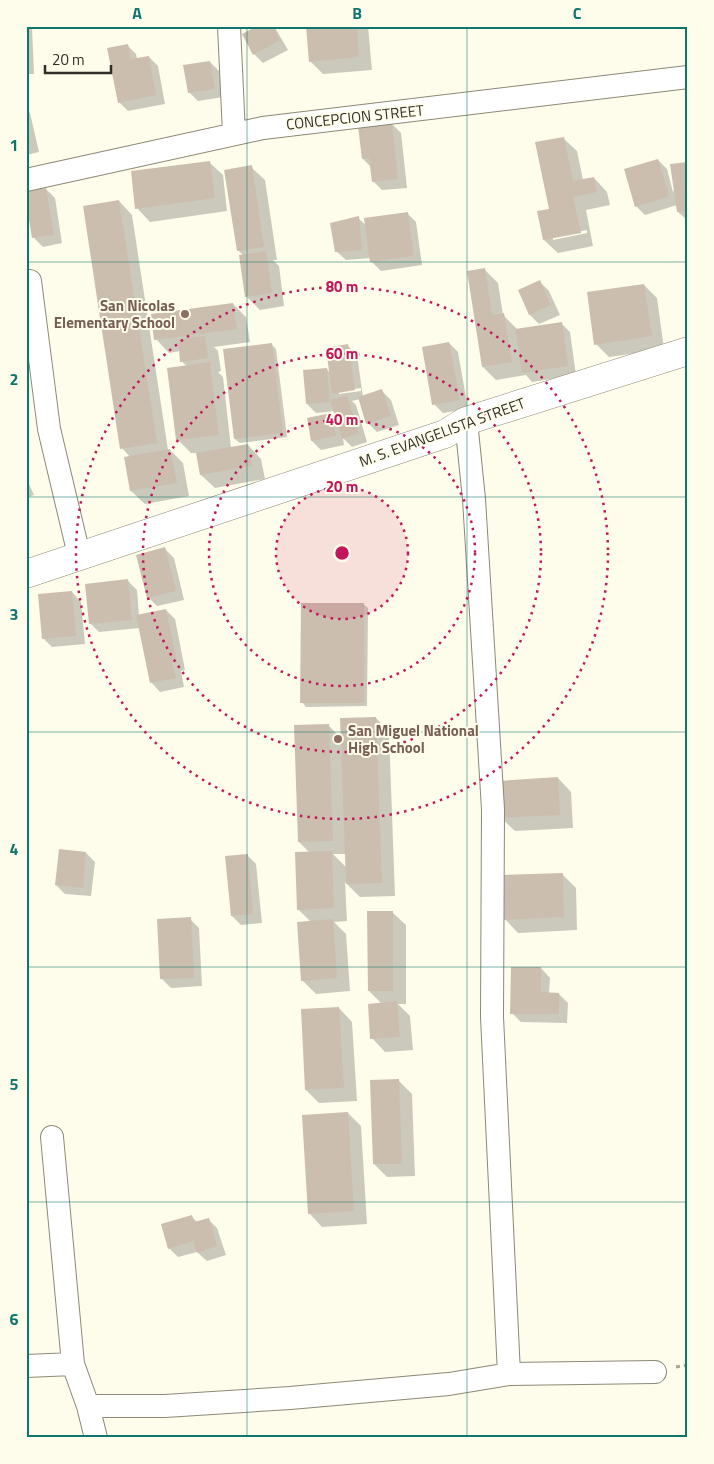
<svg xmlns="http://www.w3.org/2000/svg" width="714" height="1464" font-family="'Titillium Web',sans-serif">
	<rect width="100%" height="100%" fill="#fefceb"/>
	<path fill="#0003" fill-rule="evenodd" d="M26,26L32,27L34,74H26Z
		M259,26H274L288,50L263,63L254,54Z
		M307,26H368L372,70L323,74L310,61Z
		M127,45L136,54L137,59L149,57L158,66L165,104L128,111L119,102Z
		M210,62L219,71L223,97L198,101L189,92Z
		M26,109L30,113L39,152L26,155Z
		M392,124L401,133L407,188L382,190L373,181L372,168L363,159Z
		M563,138L577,151L583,180L594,178L607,192L610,205L586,210L593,246L558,253L544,240ZM587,230V233L553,240V237Z
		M658,160L667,169L673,192L688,163V221L678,212L677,205L645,215L636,206Z
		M209,162L223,175L227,211L150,222L137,208Z
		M251,167L265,180L277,260H273L279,266L284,306L260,310L247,297L243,255L238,250Z
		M46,189L55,198L62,243L43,247L34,238Z
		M119,201L132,215L168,450H170L183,463L189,496L145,504L131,491L130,457L122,448Z
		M407,213L416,222L422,265L381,271L372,262L371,258L346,260L336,251L358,218L367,226Z
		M485,270L498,283L503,315L518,330L561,323L570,332L576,375L532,382L526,375L496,380L483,367Z
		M540,282L549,291L560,315L539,324L530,315L520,291Z
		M644,285L657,298L664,349L609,357L596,344Z
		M233,304L246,317L250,342L214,347L218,351L221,371L218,372L223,377L231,448L248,445L261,459L265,479L215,488L201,475L197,453H191L178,440L169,369L187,366L181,361L180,351L169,353L156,339Z
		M449,343L458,352L468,409L443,413L434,404Z
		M271,344L276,349L287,437L240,443L235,439Z
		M348,346L357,355L363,397L382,391L391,400L399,425L377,432L368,423L360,399L352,401L356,405L367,442L352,447L343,438L344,445L321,450L312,441L308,419L331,414L338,421L335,411L316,413L307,404L327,369L330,373ZM361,388V391L339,394V391Z
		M26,477L34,495L26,498Z
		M165,549L174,558L184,600L157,606L148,597Z
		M128,581L137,590L139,616L166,610L175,619L185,670L181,671L184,687L160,692L151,682L140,628L99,632L90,623Z
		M72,592L81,602L85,644L52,647L43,638Z
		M363,604L368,608L367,706L306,707L302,702Z
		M376,718L389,732L395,896L360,897L345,882L347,921L334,922L346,934L350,991L316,994L302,980L311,922L298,909L310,853L299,842L329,726L342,739ZM333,854H346L347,868Z
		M558,778L571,792L573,828L515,831L501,818Z
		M86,853L95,862L91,896L65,894L56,885Z
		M247,855L256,864L262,923L241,925L232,916Z
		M562,874L576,888L577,930L518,933L505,919Z
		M392,912L406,925V1004H398L410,1016L413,1050L385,1052L372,1038L382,1004L369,991Z
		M190,919L199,928L202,986L171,988L162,979Z
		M541,968L550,978L549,994H559L568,1003L567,1023L521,1022L512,1013Z
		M339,1008L352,1022L357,1101L319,1103L306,1090Z
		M399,1081L412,1094L415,1176L387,1177L374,1164Z
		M348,1113L361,1126L367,1224L322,1227L309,1213Z
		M191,1216L198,1223L208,1219L217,1228L226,1255L207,1261L197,1252L178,1257L169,1248Z"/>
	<path fill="#ccbeae" d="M257,26H273L280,40L253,55L242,34Z
		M306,26H357L359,57L309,62Z
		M128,44L131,59L149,56L156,95L118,103L107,48Z
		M210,61L215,89L188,93L183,65Z
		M392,123L398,179L372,182L369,158L362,159L358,126Z
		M26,126L31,143L26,144Z
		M564,137L573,181L594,177L597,192L573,197L581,233L543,240L537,211L549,209L535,142Z
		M658,159L669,196L635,207L624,169Z
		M210,161L215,198L135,209L131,171Z
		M688,162V211L677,212L670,164Z
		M252,165L264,247L237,251L224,170Z
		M46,188L54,235L32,238L26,202V191Z
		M119,200L157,443L120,449L83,206Z
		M408,212L414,256L370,262L364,218Z
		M359,216L362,250L335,252L330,223Z
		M266,251L272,293L245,297L239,255Z
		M485,268L492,315L504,313L512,362L482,367L467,271Z
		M540,280L551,305L529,315L518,290Z
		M644,284L652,336L594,345L587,292Z
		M233,303L237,329L154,340L151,314Z
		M562,322L568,366L522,373L515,329Z
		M205,336L208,358L180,362L178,339Z
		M449,342L460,400L432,405L422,347Z
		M272,343L283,433L234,439L223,349Z
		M348,344L355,390L332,394L326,348Z
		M210,362L219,435L176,440L167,368Z
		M327,368L330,402L306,404L303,370Z
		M382,389L391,416L366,424L358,397Z
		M347,395L359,433L342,439L330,400Z
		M331,413L336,436L311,441L307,418Z
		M248,444L252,466L200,475L196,453Z
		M170,449L177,483L130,491L124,457Z
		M165,547L176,591L147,598L136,555Z
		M128,579L132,620L89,624L85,584Z
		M72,591L76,636L42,639L38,594Z
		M301,603H364V703H300Z
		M166,609L177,662L172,663L176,678L150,683L136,615Z
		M376,717L382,883L346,884L340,718Z
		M329,724L333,841L298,842L294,725Z
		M558,777L560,815L500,818L498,781Z
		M59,849L86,852L83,888L55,885Z
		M332,851L334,908L297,910L295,852Z
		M248,854L253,914L231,916L225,856Z
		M563,873L564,917L504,920L502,875Z
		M367,911H393V991H368Z
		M191,917L194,978L160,979L157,919Z
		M333,919L337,978L301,981L297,922Z
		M511,967H541V992L559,993V1014H510Z
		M397,1001L400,1037L370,1039L368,1004Z
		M339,1007L344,1088L305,1090L301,1009Z
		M399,1079L402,1164H373L370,1080Z
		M348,1112L354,1211L308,1214L302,1115Z
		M192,1215L194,1222L209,1218L217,1246L197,1253L193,1241L168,1249L161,1224Z"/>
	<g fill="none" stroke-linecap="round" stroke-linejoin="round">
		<g stroke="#8c8976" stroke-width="24">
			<path id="street" d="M229,26L234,134
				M26,180L263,128L688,77
				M30,281L49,429L79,555
				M466,421L474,499L493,809L492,1017L509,1374
				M52,1137L73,1364L88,1406L96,1438
				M26,1366L73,1364
				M88,1406H165L290,1398L449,1384L509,1374L655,1372"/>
		</g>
		<g stroke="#8c8976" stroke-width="29">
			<path id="secondary" d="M26,574L445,434L466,421L688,351"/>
		</g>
		<path stroke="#a6a598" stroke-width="3" stroke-dasharray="4 4" stroke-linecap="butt" d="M676,1367L688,1365"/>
		<use href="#street" stroke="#fff" stroke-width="22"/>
		<use href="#secondary" stroke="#fff" stroke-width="28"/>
	</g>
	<path fill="none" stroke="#0f766e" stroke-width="1" stroke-opacity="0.55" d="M247,26V1438M467,26V1438M26,262H688M26,497H688M26,732H688M26,967H688M26,1202H688"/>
	<circle cx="342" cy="553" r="66" fill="#c2185b" fill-opacity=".12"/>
	<g fill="none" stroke="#c2185b" stroke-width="2.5" stroke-dasharray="2.5 5">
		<circle cx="342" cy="553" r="66"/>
		<circle cx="342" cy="553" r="133"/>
		<circle cx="342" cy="553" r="199"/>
		<circle cx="342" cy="553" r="266"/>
	</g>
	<g fill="#8d6e63" stroke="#fefceb" stroke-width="2">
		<circle cx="185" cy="314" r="5"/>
		<circle cx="338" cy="739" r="5"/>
	</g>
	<g text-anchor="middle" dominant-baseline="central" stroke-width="4" stroke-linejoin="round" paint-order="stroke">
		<g font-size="15" fill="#302f27" stroke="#fefceb">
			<text transform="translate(355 117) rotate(-6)">CONCEPCION STREET</text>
			<text transform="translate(442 432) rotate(-20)">M. S. EVANGELISTA STREET</text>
		</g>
		<g font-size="15" font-weight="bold" fill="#785e54" stroke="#fefceb" text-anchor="end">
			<text x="175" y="305">San Nicolas<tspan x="175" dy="17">Elementary School</tspan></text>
			<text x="348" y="730" text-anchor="start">San Miguel National<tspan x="348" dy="17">High School</tspan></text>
		</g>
	</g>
	<circle cx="342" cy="553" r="8" fill="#c2185b" stroke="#fefceb" stroke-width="2.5"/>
	<g font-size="15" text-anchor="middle" font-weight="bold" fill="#c2185b" stroke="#fefceb" stroke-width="4" stroke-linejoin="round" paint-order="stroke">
		<text x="342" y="292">80 m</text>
		<text x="342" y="359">60 m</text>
		<text x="342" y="425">40 m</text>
		<text x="342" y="492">20 m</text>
	</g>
	<rect width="714" height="1464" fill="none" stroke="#fefceb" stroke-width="55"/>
	<path d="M45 65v8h66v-8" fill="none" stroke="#302f27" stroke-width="2.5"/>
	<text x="52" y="65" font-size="15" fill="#302f27" stroke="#fefceb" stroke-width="4" paint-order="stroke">20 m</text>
	<rect x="28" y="28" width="658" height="1408" fill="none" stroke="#0f766e" stroke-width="2"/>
	<g font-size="16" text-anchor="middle" font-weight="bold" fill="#0f766e">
		<text x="137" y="19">A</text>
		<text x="357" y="19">B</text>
		<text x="577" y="19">C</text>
		<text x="14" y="151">1</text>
		<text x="14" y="385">2</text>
		<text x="14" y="620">3</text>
		<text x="14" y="855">4</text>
		<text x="14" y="1090">5</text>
		<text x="14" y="1325">6</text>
	</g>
</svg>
